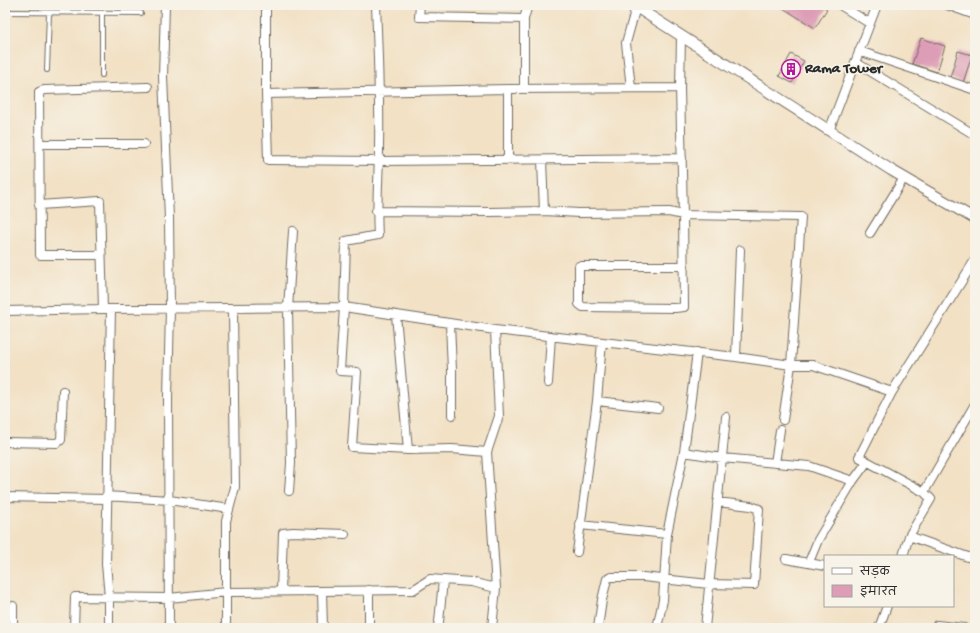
<svg xmlns="http://www.w3.org/2000/svg" width="980" height="633" font-family="'Gochi Hand','Playpen Sans Deva',sans-serif">
	<rect width="100%" height="100%" fill="#f7f3e8"/>
	<filter id="ink" filterUnits="userSpaceOnUse"><feTurbulence type="fractalNoise" baseFrequency=".025" numOctaves="2"/><feDisplacementMap in="SourceGraphic" scale="8" xChannelSelector="R" yChannelSelector="G"/><feConvolveMatrix kernelMatrix="1 2 1 2 8 2 1 2 1" color-interpolation-filters="sRGB"/></filter>
	<filter id="wash" filterUnits="userSpaceOnUse"><feTurbulence type="fractalNoise" baseFrequency=".012" numOctaves="4" result="noise"/><feDisplacementMap in="SourceGraphic" scale="16" xChannelSelector="R" yChannelSelector="G"/><feGaussianBlur stdDeviation="0.9" result="paint"/><feColorMatrix in="noise" values="0 0 0 0 0 0 0 0 0 0 0 0 0 0 0 0 0 1.4 0 .05"/><feComposite in="paint" operator="in"/></filter>
	<g filter="url(#wash)">
		<rect width="100%" height="100%" fill="#f2e1c5"/>
		<g id="blocks">
			<path fill="#dd9db6" d="M778,5H821L827,9L815,28Z
				M921,38L945,46L937,72L912,64Z
				M958,51L972,55L963,83L950,78Z
				M791,54L804,61L792,83L779,76Z"/>
		</g>
	</g>
	<g filter="url(#ink)">
		<use href="#blocks" fill-opacity="0" stroke="#716b61" stroke-width="1"/>
		<g fill="none" stroke-linecap="round" stroke-linejoin="round">
			<g stroke="#716b61" stroke-width="6">
				<path id="service" d="M5,12L141,13
					M102,13V75
					M47,70L49,13"/>
			</g>
			<g stroke="#716b61" stroke-width="10">
				<path id="minor" d="M165,5L163,77L169,218L170,308L168,398L169,628
					M266,5V94L268,160L379,161L682,158
					M420,5L419,17L524,19
					M840,5L869,23
					M947,5L975,15
					M681,37L680,88L683,215L801,217L791,365L783,420
					M859,51L975,90
					M855,62L975,135
					M524,88V19L528,5
					M631,88L626,43L636,7
					M508,89V160
					M266,94L508,89L680,88
					M829,131L877,5
					M40,144H144
					M542,160L544,211
					M39,205L100,201L103,309
					M376,211L490,212L544,211L579,213L669,212L683,215L684,307L675,308L583,307L579,304V266H684
					M870,233L904,178
					M101,255H40L39,92L44,90L148,87
					M5,311L103,309L344,307L346,241L378,235C376,205 379,176 379,146C380,99 378,52 376,5
					M396,315L408,450
					M450,323L452,370V415
					M697,352L684,452L722,458L809,466L853,481L867,462
					M736,357L740,250
					M548,383L551,336
					M892,392L859,457L924,492L975,404
					M597,401L658,408
					M5,442L57,443L61,440L63,391
					M487,452L499,416L495,330
					M775,463L780,430
					M289,491L291,463L288,309L293,231
					M106,496L169,500L229,509
					M5,497L106,499
					M580,525L667,534
					M909,536L968,557L975,558
					M577,552L597,401L602,342
					M903,556L909,536L931,499L924,492
					M786,559L825,566
					M809,562L818,540L853,481
					M369,590V628
					M281,591L283,533L293,532L345,534
					M322,591L323,628
					M13,628V606
					M74,628L75,597L169,598L226,592L413,590L430,579L471,582L496,588
					M109,628V597L106,564L111,309
					M226,628V521L235,487L233,308
					M437,628L439,622L443,580
					M492,628L496,588L487,452L452,449L408,450L352,447L357,372L340,371L344,307L495,330L736,357L791,365H813L892,392L975,260
					M598,628L602,600L607,579L611,577H643L709,584L754,585L759,509L751,506L717,502
					M657,628L663,600L667,534L684,452
					M705,628L726,417
					M879,628L887,606
					M936,628L937,625L964,628"/>
			</g>
			<g stroke="#716b61" stroke-width="12">
				<path id="tertiary" d="M633,5L891,170L975,219"/>
			</g>
			<use href="#service" stroke="#fff" stroke-width="4"/>
			<use href="#minor" stroke="#fff" stroke-width="8"/>
			<use href="#tertiary" stroke="#fff" stroke-width="10"/>
		</g>
	</g>
	<defs>
		<g id="building-ring" transform="scale(1)"><circle r="9.5" fill="#f7f3e8" stroke="#b5179e" stroke-width="1.5"/><path d="M-4-6H4V6H1V3H-1V6H-4ZM-2.5-4.3h1.7v1.8h-1.7ZM.8-4.3h1.7v1.8H.8ZM-2.5-1h1.7V.8h-1.7ZM.8-1h1.7V.8H.8Z" fill="#b5179e"/></g>
	</defs>
	<g fill-rule="evenodd">
		<use href="#building-ring" x="791" y="69"/>
	</g>
	<g text-anchor="middle" dominant-baseline="central" stroke-width="3" stroke-linejoin="round" paint-order="stroke">
		<g font-size="15" font-weight="bold" fill="#2b2b2b" stroke="#f7f3e8" text-anchor="start">
			<text x="805" y="69">Rama Tower</text>
		</g>
	</g>
	<rect width="980" height="633" fill="none" stroke="#f7f3e8" stroke-width="20"/>
	<rect x="824" y="555" width="130" height="52" fill="#f7f3e8" stroke="#a5a39c"/>
	<rect x="832" y="568" width="20" height="6" fill="#ffffff" stroke="#a5a39c"/>
	<text x="860" y="575" font-size="12" fill="#2b2b2b">सड़क</text>
	<rect x="832" y="585" width="20" height="12" fill="#dd9db6" stroke="#a5a39c"/>
	<text x="860" y="595" font-size="12" fill="#2b2b2b">इमारत</text>
</svg>
